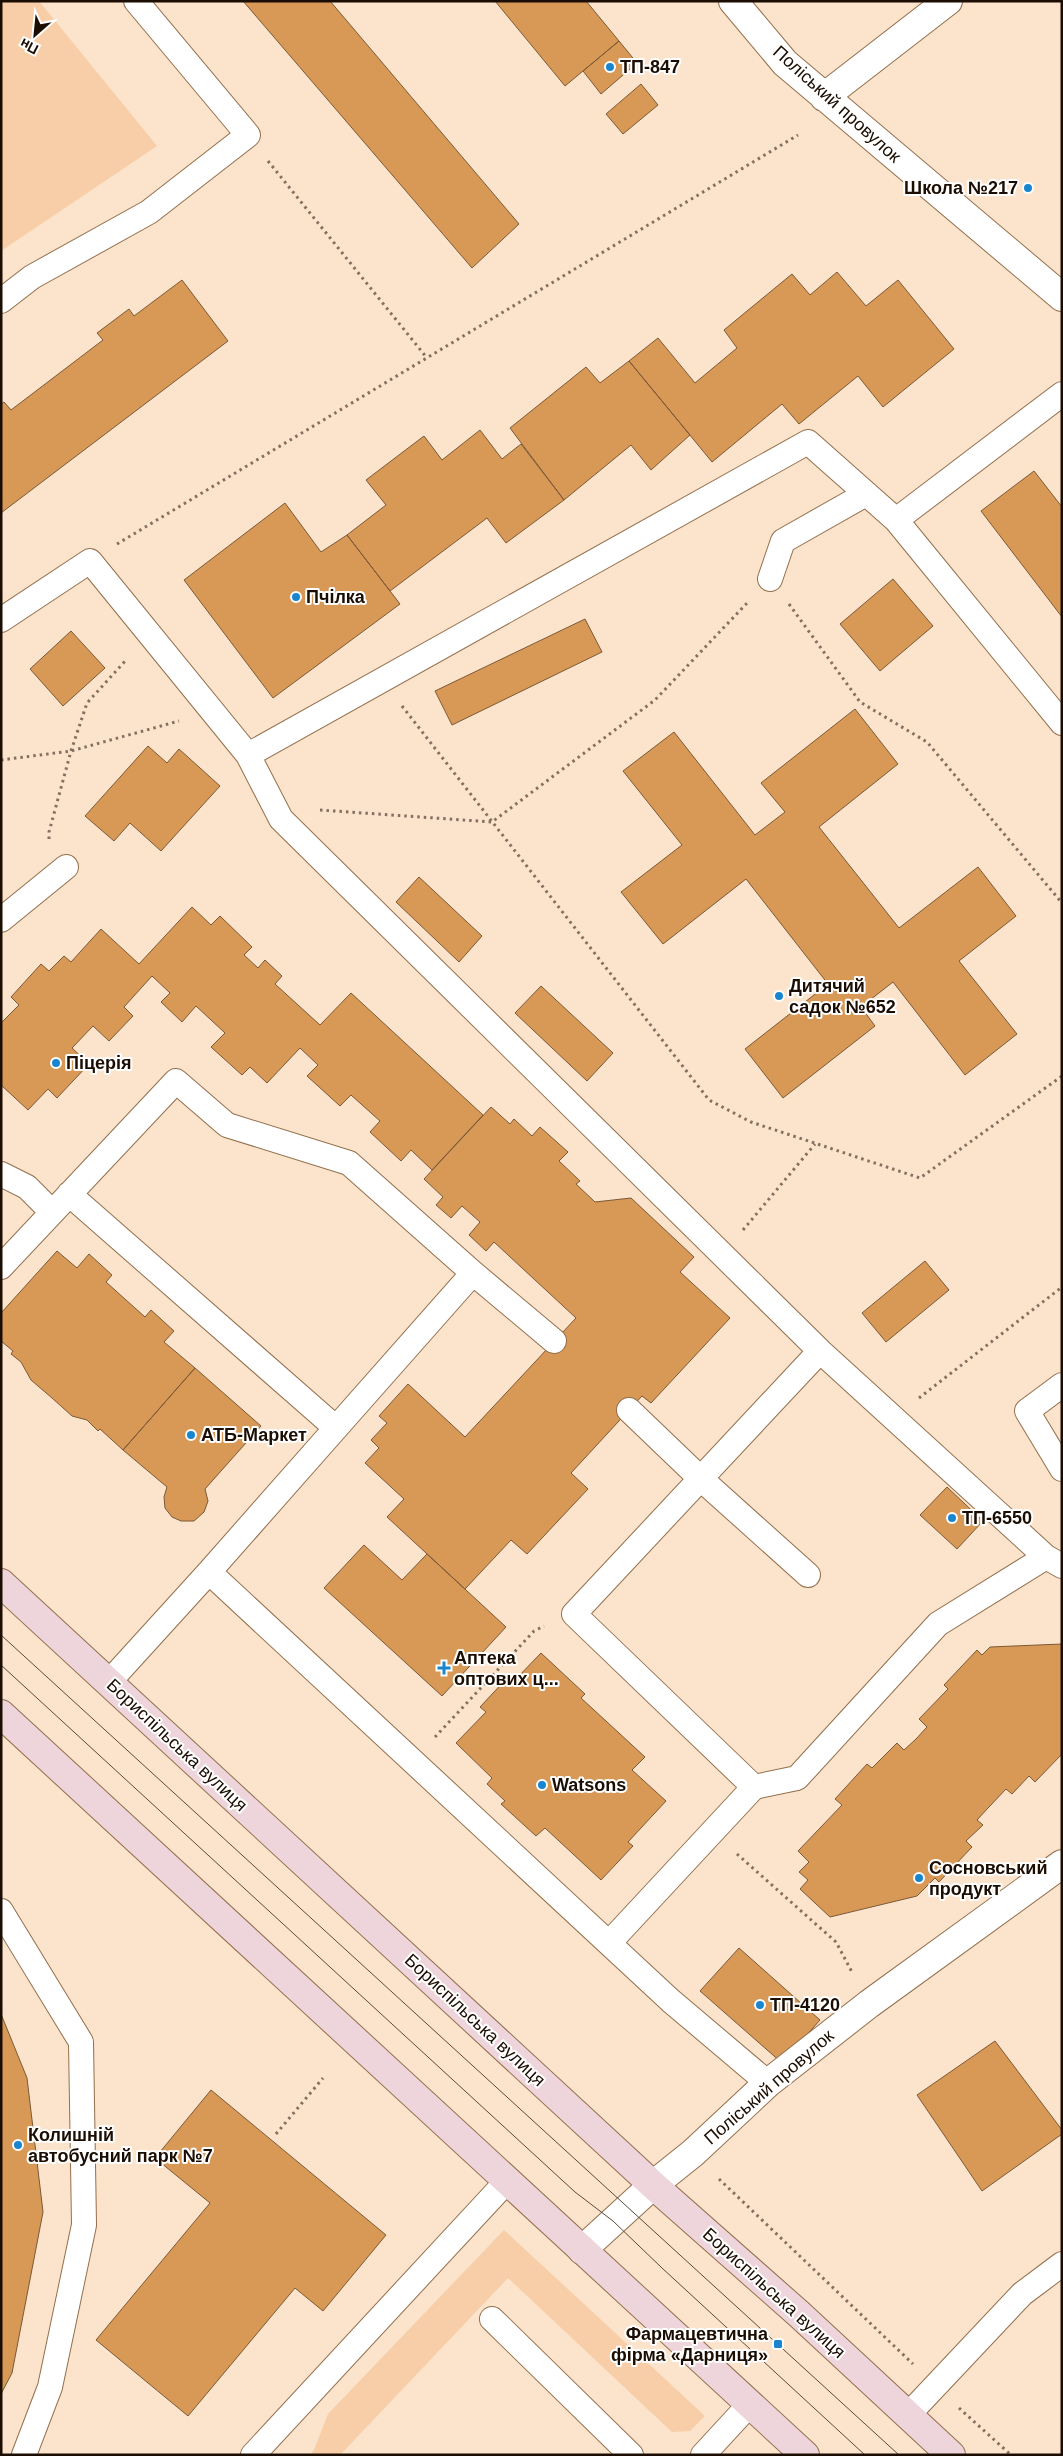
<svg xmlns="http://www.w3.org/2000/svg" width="1063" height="2456" font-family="Helvetica,sans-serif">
	<rect width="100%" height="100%" fill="#fbe3cc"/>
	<path fill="#f7cea7" d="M1,1H39L157,146L1,251Z
		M504,2230L705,2416L690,2431L672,2432L508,2278L340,2455H310L314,2450L328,2414Z"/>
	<path fill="#d89956" stroke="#7c5936" d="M243,1H330L519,224L472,268Z
		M495,1H586L619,41L565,86Z
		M619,41L637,63L601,94L583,71Z
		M641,84L658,105L623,134L606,114Z
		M837,272L866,306L898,280L954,349L883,407L858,376L799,424L782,404L712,462L629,361L658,338L695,383L737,348L724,330L792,274L810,295Z
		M182,280L228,341L1,513V404L4,402L11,410L103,340L97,333L129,309L134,316Z
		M629,361L690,435L651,470L631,445L564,500L510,428L586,367L600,383Z
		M480,430L502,459L521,444L564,500L506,543L487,518L390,591L347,535L386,505L366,480L424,436L442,460Z
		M1034,471L1062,507V617L981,511Z
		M285,503L321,552L347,535L400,604L273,698L184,580Z
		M893,579L933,626L880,671L840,624Z
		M585,619L602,652L452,725L435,691Z
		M71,631L105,668L63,706L30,669Z
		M855,709L898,764L819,827L899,928L978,867L1016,916L959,961L1017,1034L965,1075L893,982L861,1007L875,1026L783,1098L745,1049L828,984L746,879L663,944L621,892L682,845L623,771L674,732L755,835L785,812L761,783Z
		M148,746L167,763L179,749L220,786L161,851L130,823L114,841L85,816Z
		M419,877L482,936L459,962L396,902Z
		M192,907L211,925L220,916L252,947L244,955L258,968L265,960L282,976L275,984L320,1025L351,993L483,1115L432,1170L411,1150L401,1161L370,1132L380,1121L351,1095L340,1106L307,1076L318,1065L300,1048L267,1083L250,1067L242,1075L211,1047L225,1033L196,1006L182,1022L161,1002L170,993L152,976L124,1007L133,1016L109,1041L93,1026L72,1048L89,1064L57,1098L48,1089L28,1110L1,1085V1023L19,1005L11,997L41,964L49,971L64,956L71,962L101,929L139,964Z
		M541,986L613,1053L587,1081L515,1013Z
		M491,1107L510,1124L514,1119L532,1136L540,1127L568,1152L559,1161L580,1181L576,1184L595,1202L631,1198L694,1257L680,1272L730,1318L651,1403L642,1396L571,1473L588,1489L527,1554L511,1540L465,1589L387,1517L404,1499L365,1463L379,1448L371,1440L387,1423L379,1416L408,1384L465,1437L576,1318L494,1242L486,1251L469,1235L480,1222L462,1206L451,1218L436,1205L443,1197L424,1179Z
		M57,1251L77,1268L89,1254L112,1275L106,1282L145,1317L151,1310L174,1331L164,1342L195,1368L123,1450L100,1429L98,1431L87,1420L72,1416L52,1398L31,1380L21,1362L11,1354L13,1351L1,1341V1313Z
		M925,1261L949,1290L886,1342L862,1313Z
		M195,1368L261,1426L205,1489L208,1501L204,1512L194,1521H181L172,1517L165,1508L164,1497L167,1487L123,1450Z
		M947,1487L983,1521L957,1549L920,1515Z
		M364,1545L402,1580L427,1554L506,1627L442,1696L324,1588Z
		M1062,1644V1754L1035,1782L1029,1776L1012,1794L1006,1789L988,1808L977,1820L983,1825L966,1841L972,1847L939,1882L935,1878L917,1896L830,1917L800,1889L808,1880L799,1872L809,1862L798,1851L842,1805L835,1799L867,1764L872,1768L897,1743L904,1750L916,1739L927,1727L919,1719L948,1689L944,1685L977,1650L982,1655L990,1647Z
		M541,1653L585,1694L581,1698L645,1757L632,1770L666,1801L628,1842L633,1846L601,1880L545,1828L536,1836L501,1804L505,1801L487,1784L492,1778L456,1743L486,1712L480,1707L509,1676L514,1681Z
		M739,1948L820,2020L782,2063L700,1991Z
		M1,2014L27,2078L43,2212L12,2373L1,2394Z
		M995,2041L1062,2130V2134L982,2191L917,2095Z
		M211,2090L386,2235L323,2311L295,2288L188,2416L96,2340L210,2203L155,2158Z"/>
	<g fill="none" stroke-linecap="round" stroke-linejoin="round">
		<g stroke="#936f4c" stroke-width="26">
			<path id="lane" d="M1,301L32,277L149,212L248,135L136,1
				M896,520L1062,723
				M770,579L783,541L866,494
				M1,620L90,561L248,755L808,442L896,520L1062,394
				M248,755L281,819L820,1351L1046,1557L1062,1566
				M1,920L66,867
				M1,1174L27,1187L52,1212
				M69,1194L336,1428L473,1273
				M1,1267L176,1081L227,1125L349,1163L473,1273L554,1341
				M1062,1385L1027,1411L1062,1469
				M629,1410L701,1479L808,1575
				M209,1572L671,2001L768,2083
				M109,1682L209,1572L336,1428
				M754,1787L574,1614L820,1351
				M1,1911L81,2042L84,2225L50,2387L24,2455
				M609,1943L754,1787L797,1778L938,1624L1046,1557
				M492,2319L631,2455
				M908,2415L1022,2294L1062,2264
				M253,2455L507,2181
				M703,2455L750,2404"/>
		</g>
		<g stroke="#936f4c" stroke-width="30">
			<path id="street" d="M733,1L785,63L1062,297
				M824,97L948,1
				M582,2250L653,2185L693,2153L768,2083L869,2004L1062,1864"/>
		</g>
		<g stroke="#936f4c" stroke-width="30">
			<path id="secondary" d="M1,1583L653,2185L799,2314L951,2455
				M1,1714L805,2455"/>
		</g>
		<path stroke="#837060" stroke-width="3" stroke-dasharray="2.5 4" stroke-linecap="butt" d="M268,161L427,358
			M117,544L798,135
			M789,604L860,702L927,742L1062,903
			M402,706L709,1100L751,1122L920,1178L1062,1076
			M1,760L71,751L179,721
			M320,810L492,822L655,700L748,602
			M49,839V832L71,751L87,703L127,659
			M743,1230L815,1144
			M919,1398L1062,1287
			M435,1737L534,1631L544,1626
			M737,1854L836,1942L853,1974
			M276,2134L323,2078
			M719,2179L913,2364
			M959,2408L1011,2455"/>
		<use href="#lane" stroke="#fff" stroke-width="24"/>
		<use href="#street" stroke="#fff" stroke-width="28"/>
		<use href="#secondary" stroke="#eed5db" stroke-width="28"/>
		<path stroke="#5b4a3c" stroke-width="1" d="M1,1635L899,2455
			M1,1665L575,2192L613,2221L662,2268L865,2455"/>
	</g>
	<g fill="#1a85cf" stroke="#fff" stroke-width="2">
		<circle cx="610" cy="67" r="5"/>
		<circle cx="1028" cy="188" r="5"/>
		<circle cx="296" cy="597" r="5"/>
		<circle cx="779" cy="996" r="5"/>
		<circle cx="56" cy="1063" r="5"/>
		<circle cx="191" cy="1435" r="5"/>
		<circle cx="952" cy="1518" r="5"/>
		<path d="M441.5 1660.5h5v5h5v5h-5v5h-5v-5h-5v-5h5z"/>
		<circle cx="542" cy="1785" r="5"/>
		<circle cx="919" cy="1878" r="5"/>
		<circle cx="760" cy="2005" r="5"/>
		<circle cx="18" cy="2145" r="5"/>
		<rect x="773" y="2339" width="10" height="10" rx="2.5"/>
	</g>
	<g text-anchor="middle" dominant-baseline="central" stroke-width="4" stroke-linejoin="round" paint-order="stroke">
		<g font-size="18" font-weight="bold" fill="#1b0d02" stroke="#fff" text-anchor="start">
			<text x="620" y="67">ТП-847</text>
			<text x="1018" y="188" text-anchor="end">Школа №217</text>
			<text x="306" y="597">Пчілка</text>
			<text x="789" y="986">Дитячий<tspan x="789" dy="21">садок №652</tspan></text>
			<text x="66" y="1063">Піцерія</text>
			<text x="201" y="1435">АТБ-Маркет</text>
			<text x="962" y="1518">ТП-6550</text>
			<text x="454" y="1658">Аптека<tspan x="454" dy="21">оптових ц...</tspan></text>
			<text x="552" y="1785">Watsons</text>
			<text x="929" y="1868">Сосновський<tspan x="929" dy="21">продукт</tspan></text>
			<text x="770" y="2005">ТП-4120</text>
			<text x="28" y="2135">Колишній<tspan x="28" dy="21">автобусний парк №7</tspan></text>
			<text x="768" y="2334" text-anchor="end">Фармацевтична<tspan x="768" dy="21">фірма «Дарниця»</tspan></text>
		</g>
		<g font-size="18" fill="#1b0d02" stroke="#fff">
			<text transform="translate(837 104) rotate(42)">Поліський провулок</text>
			<text transform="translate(177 1745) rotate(43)">Бориспільська вулиця</text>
			<text transform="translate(475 2020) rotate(43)">Бориспільська вулиця</text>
			<text transform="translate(769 2087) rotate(-41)">Поліський провулок</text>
			<text transform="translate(774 2293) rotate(42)">Бориспільська вулиця</text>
		</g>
	</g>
	<rect width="1063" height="2456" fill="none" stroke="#1b0d02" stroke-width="5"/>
	<g transform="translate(35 35) rotate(207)" stroke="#ffffff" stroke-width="4" paint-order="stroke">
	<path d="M0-4L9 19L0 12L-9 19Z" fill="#1b0d02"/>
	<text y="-8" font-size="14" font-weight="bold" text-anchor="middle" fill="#1b0d02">Пн</text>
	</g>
</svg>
